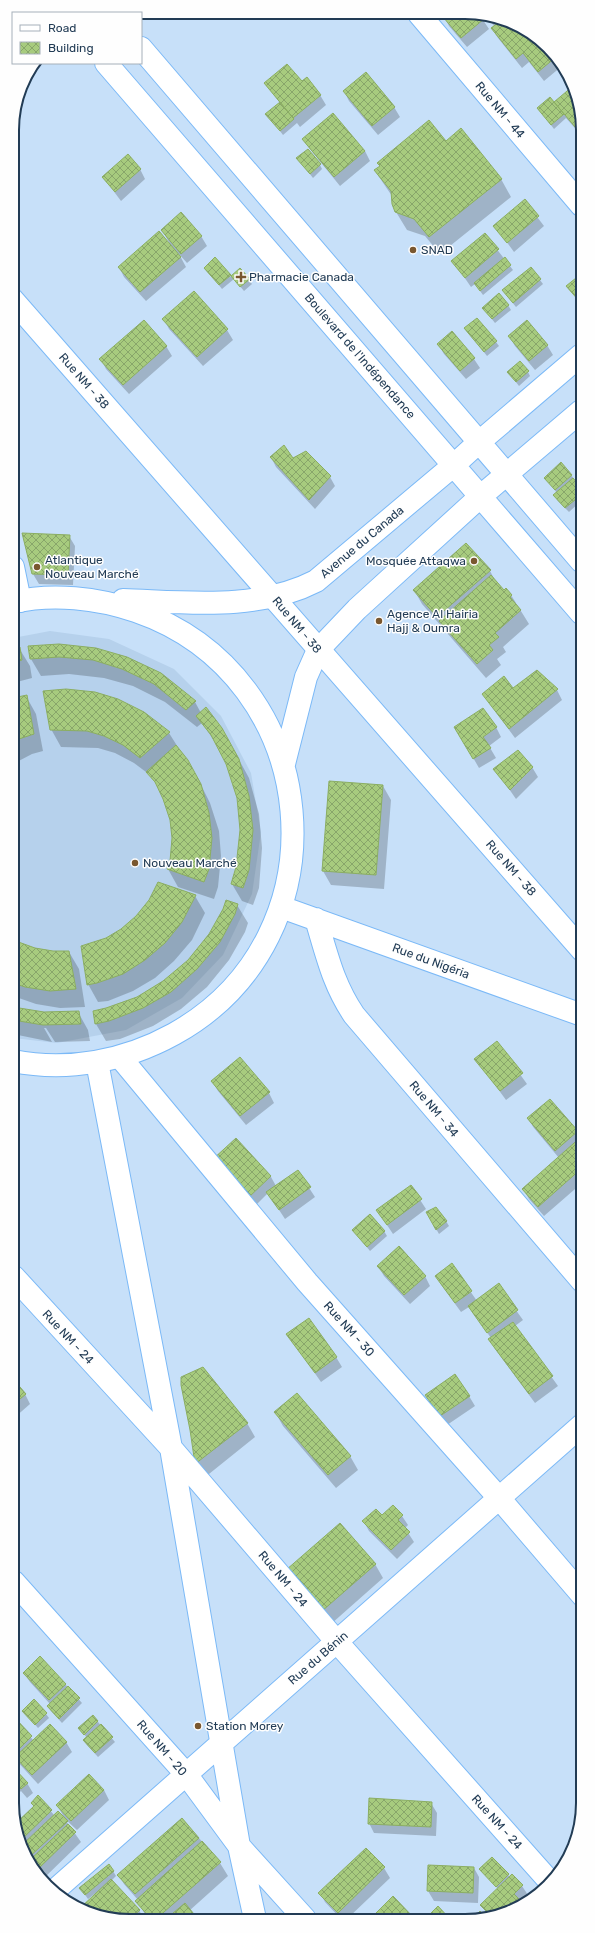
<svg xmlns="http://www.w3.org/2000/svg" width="595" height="1933" font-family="Rubik,sans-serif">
	<defs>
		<pattern id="building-cross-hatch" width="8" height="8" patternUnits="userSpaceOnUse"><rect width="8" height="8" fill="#a7cb7e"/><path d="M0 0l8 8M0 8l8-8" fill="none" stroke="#88a66a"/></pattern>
	</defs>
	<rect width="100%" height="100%" fill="#c7e0f9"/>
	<path fill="#b6d1ec" d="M50,631L109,639L174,669L221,716L251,773L261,832L252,894L223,955L182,998L126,1030L57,1043L13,1038V638Z"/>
	<path fill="#0003" d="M272,13H286L278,19Z
		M479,14L489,29L467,47L449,26L444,17Z
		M484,14L524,28L548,47L562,66L544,81L529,62L522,68L498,38L492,29L495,27Z
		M366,73L394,107L400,117L378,135L349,101L344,91Z
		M302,83L320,95L326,105L300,127L297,123L283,135L267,114L280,103L266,84Z
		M574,87L581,108V135L566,118L554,129L538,108L554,103Z
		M304,139L365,151L370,161L340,186L309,148Z
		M446,142L501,179L511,197L440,254L425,236L407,230L396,212L392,196L375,171Z
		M298,159L320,165L322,169L313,178Z
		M140,169L145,179L121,201L103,177Z
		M525,201L544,226L514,252L495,226Z
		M162,230L201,236L207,246L187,263L179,254L186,267L146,301L124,277L119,267L170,244Z
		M485,234L513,270L483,295L475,284L471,287L453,261Z
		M215,259L231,277L240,269L252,284L244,291L234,279L222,289L205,268Z
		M581,275V304L568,286Z
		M540,280L543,284L516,307L503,291Z
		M194,293L227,330L233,340L203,366L169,329L164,319Z
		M508,305L511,310L495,323L483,308Z
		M466,329L496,342L499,346L487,356Z
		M509,336L547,345L553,355L535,370L515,346Z
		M438,344L474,359L480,368L466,379L444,354Z
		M166,346L172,356L129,394L106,369L101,359Z
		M508,372H528L530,376L519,386Z
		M271,457L292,459L330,477L335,486L315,509L276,467Z
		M571,475L581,488V501L569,512L557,500L555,495L557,493L545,478Z
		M23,534L69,536L75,546L73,585L39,584L33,574Z
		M490,571L497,584L504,591L511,595L529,624L503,647L506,652L497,659L501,665L486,678L422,604L414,590Z
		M59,645L160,674L195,702L201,713L232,747L249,778L259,814L262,848L259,888L253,905L242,901L232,884L237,867L241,830L238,798L227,764L219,748L202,723L197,727L165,702L133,686L104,678L69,674L41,676L31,659Z
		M19,648L30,666L32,678L13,683V650Z
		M537,671L557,690L562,700L515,738L483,694L513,689Z
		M26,696L36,714L43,751L32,754L13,764V700Z
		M496,727L501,737L489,746L496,758L479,768L456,728Z
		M51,729L169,733L198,779L210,803L219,831L221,856L218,887L214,899L178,887L168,869L171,862L173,838L171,820L163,795L150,775L134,763L115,753L98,748L61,747Z
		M532,767L538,777L516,799L495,769Z
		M330,782L383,786L391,800L384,889L331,885L323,871Z
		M195,896L205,913L192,940L174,961L155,978L133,991L108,1001L98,1002L88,984L106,939Z
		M237,905L248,923L245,932L229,960L207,987L181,1009L153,1026L120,1039L106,1041L96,1024L106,1009L137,998L164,982L188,961Z
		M13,941L35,949L53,952H69L79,969L85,1007L60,1008L36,1004L13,996Z
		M13,1008L44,1013L78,1012L88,1030L90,1041L55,1042L46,1028H44L52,1042L13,1034Z
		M497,1042L527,1084L506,1100L476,1059Z
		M212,1081L269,1093L274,1103L246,1125L218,1091Z
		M550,1100L582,1137V1183L544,1216L529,1199L523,1189L559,1158L534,1128L528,1119Z
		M236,1140L271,1177L276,1186L298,1171L315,1197L285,1219L268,1193L254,1207L219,1170Z
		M411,1186L426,1209L393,1234L377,1210Z
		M427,1213L446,1221L449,1226L439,1234Z
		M353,1230L384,1231L387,1236L370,1251Z
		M452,1265L477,1301L498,1285L523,1320L515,1326L558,1386L535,1403L495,1349L490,1339L491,1338L469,1307L461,1312L442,1286L436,1276Z
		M378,1266L425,1276L430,1286L410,1304L384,1276Z
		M288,1335L336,1357L342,1367L321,1382Z
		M14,1382L25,1394L30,1404L14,1418Z
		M426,1395L469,1396L475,1406L447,1425Z
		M275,1412L350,1456L358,1470L336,1488L283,1426Z
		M247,1423L255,1437L204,1478L196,1464L191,1430Z
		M393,1506L402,1516L408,1525L405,1528L414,1542L397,1559L369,1531L364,1522L382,1517Z
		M375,1564L383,1578L331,1624L296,1585Z
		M24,1673L65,1684L82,1703L62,1723L51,1711L48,1706L50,1704L30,1682Z
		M23,1711L46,1714L49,1718L38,1728Z
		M93,1716L115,1742L98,1757L87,1745L84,1741L87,1738L80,1729Z
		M15,1720L34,1741L66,1742L72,1752L38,1784L14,1758Z
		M14,1769L27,1783L33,1793L27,1798L21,1791L14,1798Z
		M104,1790L109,1800L77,1830L64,1818L81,1842L42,1880L24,1855L14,1826L34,1807L32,1803L38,1796L54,1815L65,1819L57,1805Z
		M431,1803L437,1813L436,1836L374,1833L369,1823Z
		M199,1838L220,1863L228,1876L189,1911L196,1919H148L137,1901L138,1900L124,1884L119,1875Z
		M366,1849L384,1868L390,1878L347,1919H341L325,1902L320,1893Z
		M429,1866L474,1868L479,1877L478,1903L434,1901L428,1891Z
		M481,1869L508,1875L522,1886L528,1895L521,1902L522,1906L490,1918L481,1905L498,1889Z
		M113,1871L116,1876L111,1881L139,1910L144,1919H108L80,1910L98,1893L97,1892L88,1899L81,1889Z
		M372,1918L414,1919H372Z"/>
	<path fill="url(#building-cross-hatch)" stroke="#8bae62" d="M446,14H480L484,19L461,38L443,17Z
		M502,20L524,28L548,47L556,57L538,72L523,53L516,59L491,28Z
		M287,64L302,81L307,77L321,95L293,118L264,83Z
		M366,72L395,107L372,126L343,91Z
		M573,86L581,108V134L554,102Z
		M550,97L564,114L551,125L537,108Z
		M280,102L294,119L280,131L265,114Z
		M333,113L365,151L334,177L302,139Z
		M429,120L446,141L461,128L502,179L429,237L414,219L395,212L392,204L391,191L374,170L380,166L377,163Z
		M308,149L321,164L310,174L296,158Z
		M128,154L141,169L115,192L102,177Z
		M525,199L539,216L507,243L493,226Z
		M181,212L202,236L181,254L161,230Z
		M159,231L181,257L140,292L118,267Z
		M485,233L499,249L465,278L451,261Z
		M215,257L231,275L219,285L204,268Z
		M505,257L511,265L480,291L474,283Z
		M531,267L541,279L513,303L502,290Z
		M240,268L250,279L240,287L231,276Z
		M581,274V301L580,302L566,286Z
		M194,291L228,329L197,357L162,319Z
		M499,293L509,305L492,319L482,308Z
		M477,318L497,341L484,352L464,328Z
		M144,320L167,346L123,385L99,359Z
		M527,320L548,345L529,361L508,336Z
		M452,331L475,358L460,371L437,344Z
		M520,361L529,371L516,382L507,372Z
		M284,445L293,458L306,451L331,476L309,500L270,457Z
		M561,462L572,475L555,490L544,478Z
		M573,478L581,487V495L565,508L553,495Z
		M22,533L70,535L68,575L32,574Z
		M466,543L491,570L437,617L413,590Z
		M491,575L504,590L506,588L512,595L510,597L521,610L495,633L499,637L489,645L493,650L477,664L439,621Z
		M59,644L96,648L127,657L161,673L196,701L186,710L154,684L122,669L93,660L59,657L30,659L28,646Z
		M20,647L22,660L13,663V649Z
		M537,670L558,689L509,729L482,694L504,676L513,688Z
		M66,689L95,692L118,699L144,712L170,732L140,758L123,745L104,736L87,731L50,730L43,691Z
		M27,695L34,734L13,741V698Z
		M206,707L222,728L239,759L249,796L253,830L249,870L243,888L231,884L236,867L240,830L237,798L226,764L211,735L196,716Z
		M483,708L497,727L483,737L491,748L473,759L454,727Z
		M176,745L188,760L201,784L209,813L212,838L209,869L204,882L167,869L170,861L172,838L170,820L163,799L155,782L146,772Z
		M518,750L533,767L510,790L493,769Z
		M329,781L383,785L376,875L322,871Z
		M158,882L196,895L182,922L165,943L145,960L123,974L97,983L87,985L81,946L106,938L121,929L136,916L149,900Z
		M226,900L238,904L235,914L220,942L197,969L171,992L143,1008L109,1021L95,1024L93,1011L106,1008L137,997L163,981L188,960L209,934L223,909Z
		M13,940L35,948L53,951H69L76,989L50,991L25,987L13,983Z
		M13,1007L44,1012L79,1011L81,1024L43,1025L13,1020Z
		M497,1041L523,1073L500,1091L474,1059Z
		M240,1057L270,1092L240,1116L211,1081Z
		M550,1099L578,1131L555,1151L527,1118Z
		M582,1136V1168L538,1207L522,1189Z
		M236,1138L271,1176L248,1198L212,1160Z
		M298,1170L311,1187L279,1210L266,1192Z
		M411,1185L422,1199L387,1225L376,1210Z
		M436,1207L447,1221L436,1230L426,1212Z
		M370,1214L385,1231L367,1247L352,1230Z
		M399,1246L426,1276L404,1295L377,1266Z
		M452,1263L472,1291L455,1303L435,1276Z
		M499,1283L518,1310L487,1333L468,1306Z
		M309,1318L337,1357L315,1373L286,1334Z
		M513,1322L553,1376L529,1394L488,1339Z
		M203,1367L248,1423L195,1464L190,1430L181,1385V1377Z
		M455,1374L470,1396L440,1416L425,1395Z
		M14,1380L26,1394L14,1404Z
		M297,1393L351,1456L328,1475L274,1412Z
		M393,1505L403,1515L398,1520L410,1532L391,1550L362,1521L376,1509L382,1515Z
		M340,1523L376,1564L322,1611L286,1570Z
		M40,1656L66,1684L49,1700L23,1673Z
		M68,1686L80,1698L59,1719L47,1706Z
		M34,1699L47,1713L35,1725L22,1711Z
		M93,1715L98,1721L84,1735L78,1728Z
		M15,1718L32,1736L14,1754V1720Z
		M50,1724L67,1742L32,1775L15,1757Z
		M101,1724L113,1737L95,1753L83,1740Z
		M14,1768L28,1783L21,1789L14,1783Z
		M89,1774L104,1790L71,1821L56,1805Z
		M38,1795L52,1810L20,1841L14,1825L34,1806L31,1803Z
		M369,1798L432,1802L431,1827L368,1824Z
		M58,1811L68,1821L27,1859L21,1846Z
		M182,1818L199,1838L135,1894L117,1875Z
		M68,1824L76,1832L36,1871L29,1861Z
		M202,1841L221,1862L156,1919H151L135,1901Z
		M366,1848L385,1867L338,1913L318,1893Z
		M492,1857L509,1874L496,1887L479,1869Z
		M109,1864L114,1871L85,1895L79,1888Z
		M428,1865L474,1867L473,1893L427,1891Z
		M512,1874L523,1885L514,1894L521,1901L511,1910L492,1917L480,1905Z
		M111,1879L140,1910L130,1919H108L79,1909Z
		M393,1896L415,1919L371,1918Z
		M185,1903L198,1919H166Z
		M438,1906L450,1919H433L429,1915Z
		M480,1911L487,1919H472Z"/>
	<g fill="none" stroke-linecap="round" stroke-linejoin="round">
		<g stroke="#7bb9f7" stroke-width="24">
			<path id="street" d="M419,14L581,205
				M12,299L582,950
				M13,567L20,601
				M281,907L582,1015
				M316,919C327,955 333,984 354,1015L582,1281
				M120,1057L307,1282L499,1498L583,1596
				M97,1062L171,1448L239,1846L255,1919
				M14,1277L171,1448L337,1642L551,1883
				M14,1582L186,1774L239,1846L305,1919
				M54,1891L582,1425"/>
		</g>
		<g stroke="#7bb9f7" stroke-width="24">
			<path id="secondary" d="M141,48L581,561
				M106,63L581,613
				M123,600C186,602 258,611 316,581L454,465L478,443L581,355
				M13,602C53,593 97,598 136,611C325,676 349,937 174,1034C125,1061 68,1072 13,1061
				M284,764L306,677L318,650L357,609L481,496L581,411"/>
		</g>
		<use href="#street" stroke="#fff" stroke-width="22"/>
		<use href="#secondary" stroke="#fff" stroke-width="22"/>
	</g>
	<g fill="#79572f" stroke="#fefefe" stroke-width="1.5">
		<circle cx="413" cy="250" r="4"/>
		<path d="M239 271h4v4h4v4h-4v4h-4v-4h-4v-4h4z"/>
		<circle cx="474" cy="561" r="4"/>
		<circle cx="37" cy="567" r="4"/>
		<circle cx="379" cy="621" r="4"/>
		<circle cx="135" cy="863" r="4"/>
		<circle cx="198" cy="1726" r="4"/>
	</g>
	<g text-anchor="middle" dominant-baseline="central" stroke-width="3" stroke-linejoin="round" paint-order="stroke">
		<g font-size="12" fill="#223c55" stroke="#fefefe">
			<text transform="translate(500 110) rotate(50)">Rue NM - 44</text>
			<text transform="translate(360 356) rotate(49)">Boulevard de l'Indépendance</text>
			<text transform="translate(84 381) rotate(49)">Rue NM - 38</text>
			<text transform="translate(362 542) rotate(-40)">Avenue du Canada</text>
			<text transform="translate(297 625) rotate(50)">Rue NM - 38</text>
			<text transform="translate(511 868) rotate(49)">Rue NM - 38</text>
			<text transform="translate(431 961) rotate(20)">Rue du Nigéria</text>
			<text transform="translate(434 1109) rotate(50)">Rue NM - 34</text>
			<text transform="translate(349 1329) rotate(48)">Rue NM - 30</text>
			<text transform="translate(68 1337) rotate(47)">Rue NM - 24</text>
			<text transform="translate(283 1579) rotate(50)">Rue NM - 24</text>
			<text transform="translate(318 1658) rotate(-41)">Rue du Bénin</text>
			<text transform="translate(162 1748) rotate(49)">Rue NM - 20</text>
			<text transform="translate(497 1822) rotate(48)">Rue NM - 24</text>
		</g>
		<g font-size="12" fill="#223c55" stroke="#fefefe" text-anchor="start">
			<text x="421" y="250">SNAD</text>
			<text x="249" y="277">Pharmacie Canada</text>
			<text x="45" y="560">Atlantique<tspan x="45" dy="14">Nouveau Marché</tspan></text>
			<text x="466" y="561" text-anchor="end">Mosquée Attaqwa</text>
			<text x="387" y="614">Agence Al Hairia<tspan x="387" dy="14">Hajj &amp; Oumra</tspan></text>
			<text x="143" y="863">Nouveau Marché</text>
			<text x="206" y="1726">Station Morey</text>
		</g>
	</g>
	<path d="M0 0H595V1933H0ZM130 19H465A111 111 0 0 1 576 130V1803A111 111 0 0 1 465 1914H130A111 111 0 0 1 19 1803V130A111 111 0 0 1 130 19Z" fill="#fefefe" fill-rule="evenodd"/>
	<path fill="none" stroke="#223c55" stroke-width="2" d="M130 19H465A111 111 0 0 1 576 130V1803A111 111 0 0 1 465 1914H130A111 111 0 0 1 19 1803V130A111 111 0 0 1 130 19Z"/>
	<rect x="12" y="12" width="130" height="52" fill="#fefefe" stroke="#a6b0ba"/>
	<rect x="20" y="25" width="20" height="6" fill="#ffffff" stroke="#a6b0ba"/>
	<text x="48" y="32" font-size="12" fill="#223c55">Road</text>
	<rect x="20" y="42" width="20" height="12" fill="url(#building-cross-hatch)" stroke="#a6b0ba"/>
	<text x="48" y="52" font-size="12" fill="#223c55">Building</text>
</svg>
